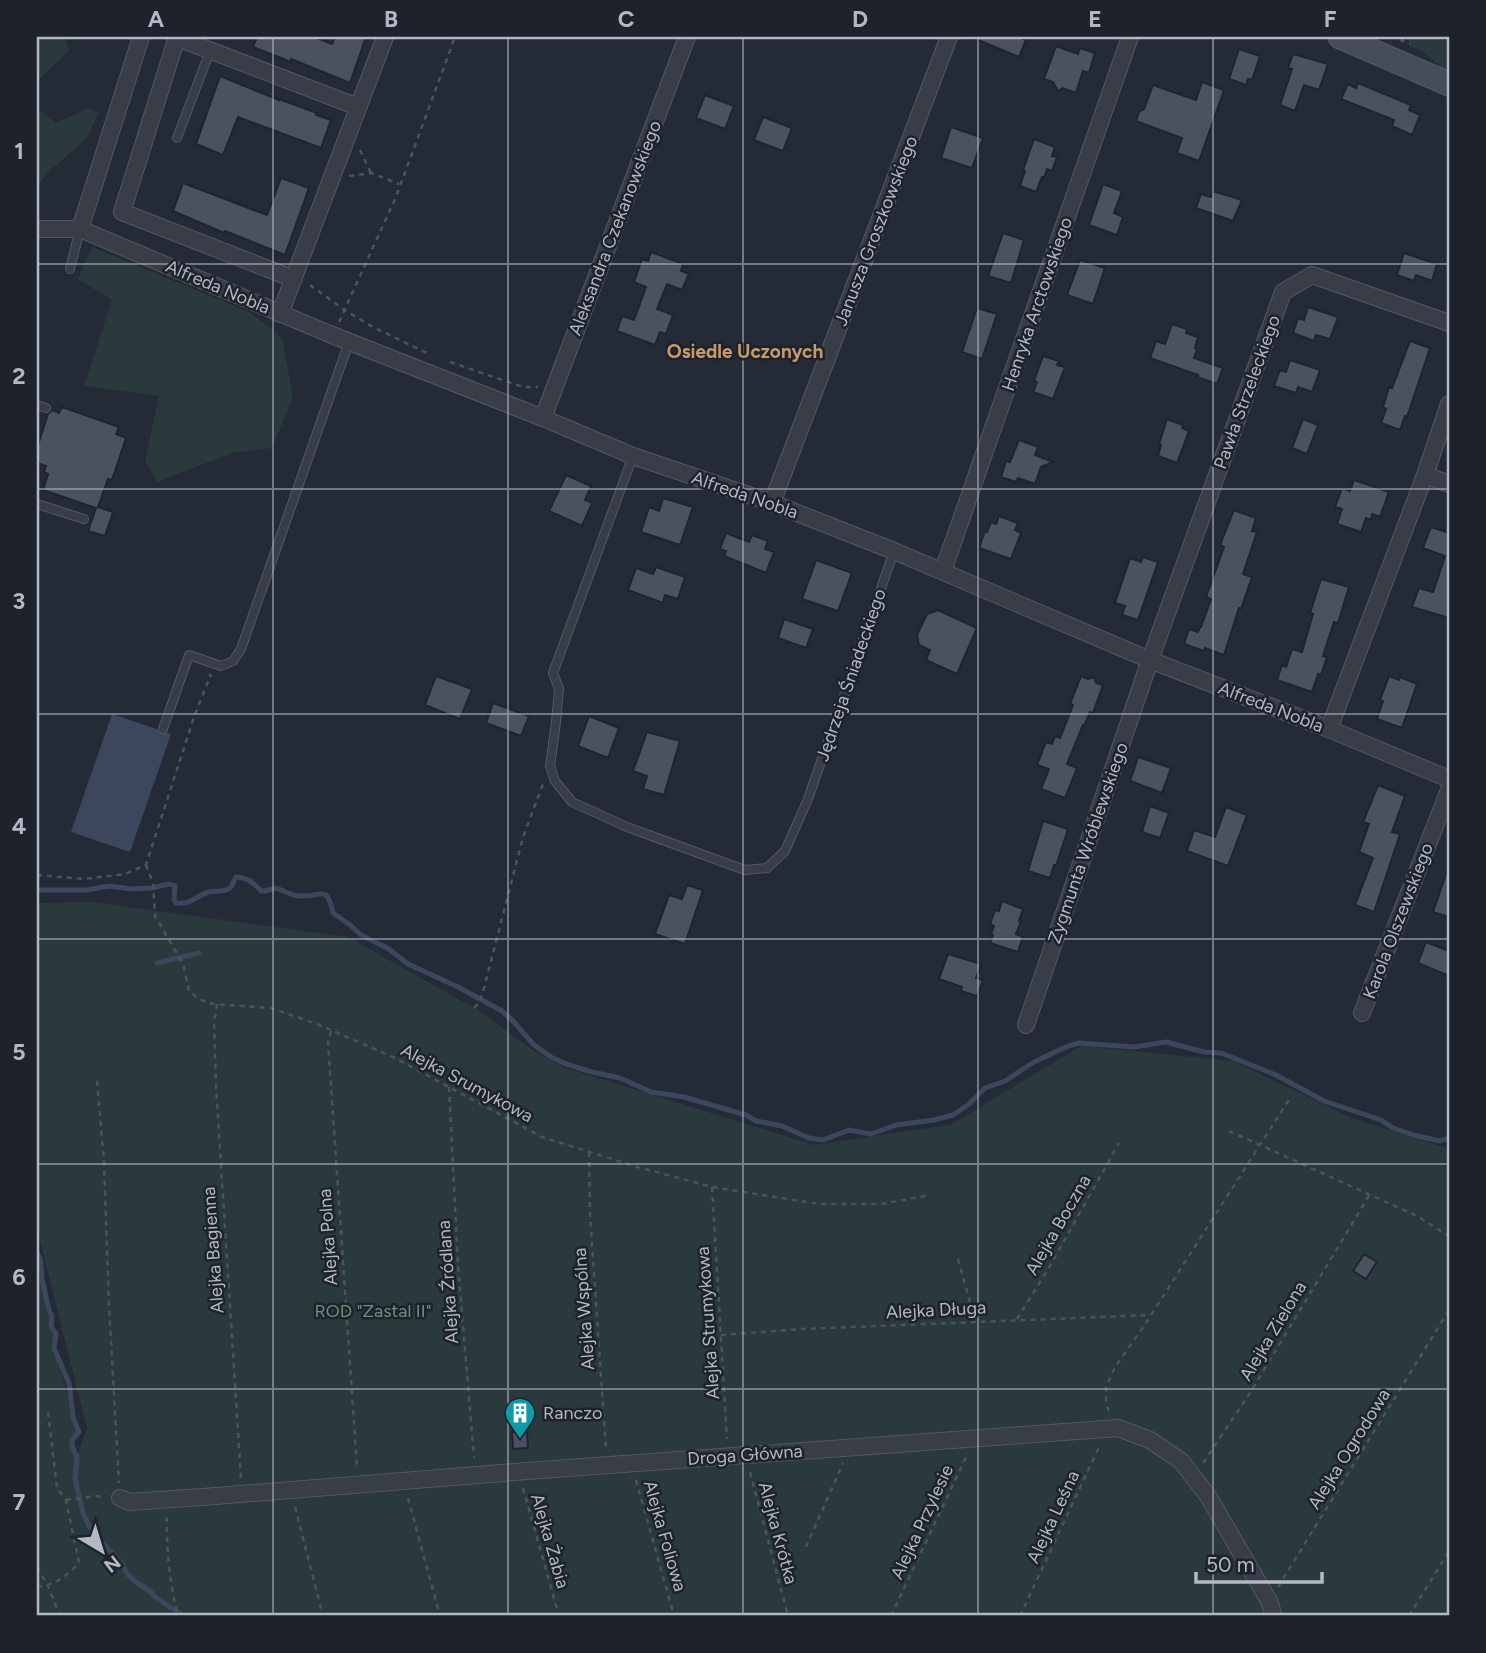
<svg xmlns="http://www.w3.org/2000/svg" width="1486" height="1653" font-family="Figtree,sans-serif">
	<rect width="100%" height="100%" fill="#242b37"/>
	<path fill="#2a3a3c" d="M37,37H69L66,40L69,51L37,81Z
		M1404,37H1449V74L1422,51L1409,46L1410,42Z
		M37,108L56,123L88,108L98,113L87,138L47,173L37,187Z
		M92,247L251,313L282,338L293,397L272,448L232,453L157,482L145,461L159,396L84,386L112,300L78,279Z
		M92,902L348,937L476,1009L534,1051L566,1068L814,1145L950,1125L1081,1046L1233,1061L1352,1118L1449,1149V1616H37V1252C48,1295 53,1340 64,1382C68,1399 71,1415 78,1430L72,1443L77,1457L87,1428L37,1229V903Z"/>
	<path fill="#3c475e" d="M112,714L171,734L130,852L71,832Z"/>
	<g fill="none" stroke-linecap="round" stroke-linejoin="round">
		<path stroke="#3c475e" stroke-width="5" d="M37,890H87L109,886L132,889L151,888L169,884L175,886L174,899L176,903C192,905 195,896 209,892C215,890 226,893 231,887C233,884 234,880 236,877C248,878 253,882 261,891H265L275,888C284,890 291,896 301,896C322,897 327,884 333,913L350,925L361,935L389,949L408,964L458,987L502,1011L511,1019L534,1045L551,1057L566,1064L592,1072L620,1078L651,1092L684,1097L746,1115L756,1121L782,1126L809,1138L823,1140L849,1130L871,1134L896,1125L934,1120L953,1115L968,1105L985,1088L1005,1081L1034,1062L1068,1046L1079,1043L1134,1047L1166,1042L1204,1052L1221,1053L1276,1075L1324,1101L1381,1120L1393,1128L1417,1136L1440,1141L1449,1138
			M157,963L199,953
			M37,1252L41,1262L42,1279L49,1310L52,1316L51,1326L56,1334L54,1348L69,1383L73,1417L79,1432L72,1440V1445L77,1458L75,1479L79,1496
			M80,1500L83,1513L88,1524L97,1537L122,1564L127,1574L137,1583L150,1591L155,1597L184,1616"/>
	</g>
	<path fill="#4b515f" stroke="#1f242e" stroke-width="2" d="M257,37H314L332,44L335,37H366L350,83L291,59V62L253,47Z
		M971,37H1018L1026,40L1019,57Z
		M1056,46L1078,54L1080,48L1095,53L1089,73L1083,71L1076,93L1063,88L1058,91L1053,82L1044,79Z
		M1239,49L1260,56L1252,80L1248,79L1246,85L1229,79Z
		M1293,54L1328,64L1319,90L1304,85L1295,111L1280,105L1292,69L1288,68Z
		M220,76L279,100V99L317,113L316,115L331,120L321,148L238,117L223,155L196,144Z
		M1202,82L1224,90L1199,161L1177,153L1182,138L1136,121L1139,112L1144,109L1153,85L1196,100Z
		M1358,83L1411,105L1409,110L1420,115L1412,135L1392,126L1394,120L1341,99L1348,84L1356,88Z
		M705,95L734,106L725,129L696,118Z
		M763,117L792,128L783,151L754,140Z
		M951,127L983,138L972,168L941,158Z
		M1034,139L1055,147L1052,156L1057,157L1052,171L1047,169L1044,178L1042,177L1036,192L1020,186L1025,171L1023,170Z
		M281,178L309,188L285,255L225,231L224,233L173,211L183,183L267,215Z
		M1103,184L1122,191L1114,213L1123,217L1117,235L1089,225Z
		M1213,191L1242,200L1233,221L1196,208L1201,194L1211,197Z
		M1003,233L1024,240L1011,283L988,276Z
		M651,252L683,264L681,271L689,274L682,290L667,284L657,309L673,315L666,334L660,332L655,345L617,331L622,316L634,320L646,287L634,282L642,259L648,261Z
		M1404,253L1437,264L1432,281L1416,275L1414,281L1397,275Z
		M1080,260L1105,268L1093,304L1067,295Z
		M1308,307L1338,317L1330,339L1316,335L1314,341L1293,333L1298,318L1304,320Z
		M977,308L997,314L982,359L962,352Z
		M1172,324L1187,329L1186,333L1198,337L1195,348L1197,349L1194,358L1223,368L1217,384L1197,377L1198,375L1150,358L1156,341L1165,344Z
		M1410,341L1430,348L1407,417L1405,416L1400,430L1381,423L1386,409L1383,407L1389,387L1392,388Z
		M1043,356L1059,361L1057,365L1065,367L1053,399L1033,392L1037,382L1034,381Z
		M1290,360L1320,370L1312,392L1298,387L1296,393L1274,386L1280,370L1286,372Z
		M62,407L119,427L116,434L126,438L112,480L108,479L98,507L113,512L105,536L88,531L96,508L43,490L48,474L44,472L46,466L37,463V448L48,414L52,410L59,413Z
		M1167,419L1183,425L1182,428L1189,431L1177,463L1158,456L1161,445L1159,444Z
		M1303,419L1318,425L1307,454L1292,448Z
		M1019,440L1038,447L1035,455L1053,462L1041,467L1035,484L1018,478L1016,482L1001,477L1006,461L1010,462Z
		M566,475L591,486L585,500L592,503L582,526L549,511Z
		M1354,480L1389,492L1380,517L1372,514L1371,520L1366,518L1361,532L1337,524L1342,509L1335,507L1342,488L1350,491Z
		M663,498L693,507L680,545L641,532L649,507L659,511Z
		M1234,510L1256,518L1252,531L1257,532L1243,574L1252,577L1241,609L1239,608L1224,655L1205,648L1204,651L1184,644L1189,629L1198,632L1200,627H1201L1211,599L1206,597L1224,547L1220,545Z
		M999,516L1018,523L1015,530L1021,533L1011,559L979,548L985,531L987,532L991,522L996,524Z
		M1431,527L1449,533V618L1412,607L1419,588L1433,592L1445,556L1423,548Z
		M726,533L749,542L752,535L768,541L765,549L774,552L766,573L724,556L726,551L720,549Z
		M1143,557L1158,562L1138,620L1122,615L1125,606L1115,603L1130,558L1141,562Z
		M816,560L852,573L838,611L802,599Z
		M656,567L685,577L678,599L665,595L663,603L628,590L636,568L653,574Z
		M1321,579L1349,587L1338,623L1334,622L1323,656L1327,657L1321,675L1318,674L1312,692L1277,680L1282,665L1286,667L1292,649L1302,652L1313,614L1310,613Z
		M938,610L977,628L957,674L926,660L930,650L919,645L917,635L927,614Z
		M784,619L813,629L806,648L778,638Z
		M436,676L472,689L460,719L425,705Z
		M1081,676L1088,679L1094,677L1096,683L1103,685L1093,713L1090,712L1084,726L1083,725L1067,764L1077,768L1065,798L1041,789L1049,769L1037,765L1046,742L1052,744L1055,736L1060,738L1073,705L1070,704Z
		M1389,676L1399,680L1400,677L1417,684L1402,728L1377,719L1383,701L1380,700Z
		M493,703L529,716L521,736L486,723Z
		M589,716L619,728L608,758L578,746Z
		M647,732L680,741L664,795L643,789L647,776L633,771Z
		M1138,757L1171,768L1162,793L1130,781Z
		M1378,785L1405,796L1392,832L1400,834L1374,912L1355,905L1373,858L1359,852L1369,824L1363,822Z
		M1150,806L1169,813L1160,838L1142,832Z
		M1226,807L1247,815L1228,866L1187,851L1194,830L1215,837Z
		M1043,821L1068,829L1056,866L1054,865L1050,878L1028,871Z
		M1447,871H1449V917L1433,912Z
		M687,885L703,890L685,944L655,934L669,895L682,899Z
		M1002,901L1023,909L1019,921H1021L1016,934L1023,937L1018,952L990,943L993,935H991L994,926L990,924L995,910L999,911Z
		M1426,942L1449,951V976L1418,963Z
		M948,954L981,964L976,978L983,980L977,996L961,991L962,987L939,979Z
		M1364,1254L1377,1262L1366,1279L1353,1271Z
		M527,1431L528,1448L513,1449L512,1432Z"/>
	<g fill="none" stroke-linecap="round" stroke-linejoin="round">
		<g stroke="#535862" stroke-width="10">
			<path id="lane" d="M177,138L210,51
				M70,269L80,229
				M37,405L46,408
				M633,456L553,673L559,689L556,722L550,766L555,781L572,802L627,827L745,870L767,868L785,851L808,799L894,551
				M37,504L84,519
				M163,729L189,655L221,666L233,661L241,649L349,342"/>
		</g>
		<g stroke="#535862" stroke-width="18">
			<path id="street" d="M175,37L358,107
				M177,37L122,212L294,279
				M37,229H80L332,335L543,418L633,456L772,503L894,551L1150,660L1329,729L1449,779
				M80,229L141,37
				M280,314L385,37
				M543,418L687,37
				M1425,475L1449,484
				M772,503L949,37
				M943,571L1130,37
				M1329,729L1425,475L1449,404
				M1362,1013L1449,790
				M1026,1025L1150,660L1283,292L1312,275L1449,323
				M120,1498L129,1502L203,1497L527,1471L1118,1428L1150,1440L1181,1461L1208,1496L1269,1601L1274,1616"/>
		</g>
		<g stroke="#535862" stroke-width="25">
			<path id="secondary" d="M1340,37L1449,84"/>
		</g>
		<path stroke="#485659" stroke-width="2.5" stroke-dasharray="5 5" stroke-linecap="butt" d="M1401,42L1402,40L1410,44
			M360,150L371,173
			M349,176L371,173L399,184
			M310,285L346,311L373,327L431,355
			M339,322L396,197L455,37
			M450,362L523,387H538
			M146,865L153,883L155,916L183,964L189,991L199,999L213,1004L271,1008L317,1024L395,1058L542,1137L634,1166L712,1187L819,1204H882L930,1195
			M37,875L84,879L125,874L146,865L194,717L211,674
			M217,1004L214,1023L216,1086L241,1479
			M474,1008L479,1003L483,992L523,837L543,784
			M331,1031L328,1042L357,1467
			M97,1081L104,1162L109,1306L119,1483
			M449,1087L458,1265L474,1458
			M1229,1131L1417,1216L1449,1236
			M589,1152L590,1215L606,1449
			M712,1187L727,1439
			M958,1259L975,1320
			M1017,1319L1050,1266L1119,1143
			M721,1335L802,1329L1151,1315
			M1109,1411L1106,1404V1387L1115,1367L1146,1323L1290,1098
			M1203,1463L1250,1393L1370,1194
			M750,1472L788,1616
			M636,1480L674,1616
			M523,1488L559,1616
			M408,1498L440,1616
			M66,1500L96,1496L104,1497
			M295,1507L323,1616
			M167,1517C166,1547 170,1587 178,1616
			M806,1547L843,1463
			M37,1567L48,1586L60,1616
			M37,1587C55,1585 67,1576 79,1563L66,1500L57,1488L48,1412
			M1278,1587L1449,1310
			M891,1616L967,1455
			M1020,1616L1100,1445
			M1409,1616L1449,1551"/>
		<use href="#lane" stroke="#383d48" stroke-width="8"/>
		<use href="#street" stroke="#383d48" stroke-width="16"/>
		<use href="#secondary" stroke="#464c5a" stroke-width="23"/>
	</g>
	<path fill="none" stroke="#b3b8c4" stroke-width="2" stroke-opacity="0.55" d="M273,37V1616M508,37V1616M743,37V1616M978,37V1616M1213,37V1616M37,264H1449M37,489H1449M37,714H1449M37,939H1449M37,1164H1449M37,1389H1449"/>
	<defs>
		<g id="building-pin" transform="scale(1.575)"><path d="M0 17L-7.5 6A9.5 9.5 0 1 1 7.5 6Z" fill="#0f9aa8" stroke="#1d222c"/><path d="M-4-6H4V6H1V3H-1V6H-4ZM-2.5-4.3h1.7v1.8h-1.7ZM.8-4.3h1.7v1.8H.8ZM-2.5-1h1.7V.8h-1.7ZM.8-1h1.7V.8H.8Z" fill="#fff"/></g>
	</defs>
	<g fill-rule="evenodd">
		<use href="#building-pin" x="520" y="1413"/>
	</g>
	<g text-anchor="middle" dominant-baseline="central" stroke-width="5" stroke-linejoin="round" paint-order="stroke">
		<g font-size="18" fill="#b3b8c4" stroke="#1d222c">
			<text transform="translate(615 228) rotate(-69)">Aleksandra Czekanowskiego</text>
			<text transform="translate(876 231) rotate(-69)">Janusza Groszkowskiego</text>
			<text transform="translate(218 287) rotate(23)">Alfreda Nobla</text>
			<text transform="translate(1037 304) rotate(-71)">Henryka Arctowskiego</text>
			<text transform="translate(1247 392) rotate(-70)">Pawła Strzeleckiego</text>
			<text transform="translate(745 495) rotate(19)">Alfreda Nobla</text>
			<text transform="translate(851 675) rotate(-71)">Jędrzeja Śniadeckiego</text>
			<text transform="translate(1271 707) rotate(21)">Alfreda Nobla</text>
			<text transform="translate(1088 843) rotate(-71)">Zygmunta Wróblewskiego</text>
			<text transform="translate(1398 921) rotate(-69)">Karola Olszewskiego</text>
			<text transform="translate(467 1083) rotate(28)">Alejka Srumykowa</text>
			<text transform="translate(1058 1225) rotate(-60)">Alejka Boczna</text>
			<text transform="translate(328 1237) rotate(-94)">Alejka Polna</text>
			<text transform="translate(213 1250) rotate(-94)">Alejka Bagienna</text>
			<text transform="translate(448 1282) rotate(-94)">Alejka Źródlana</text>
			<text transform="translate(584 1309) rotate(-94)">Alejka Wspólna</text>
			<text transform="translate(936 1310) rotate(-3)">Alejka Długa</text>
			<text transform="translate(708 1323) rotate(-94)">Alejka Strumykowa</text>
			<text transform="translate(1273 1331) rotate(-59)">Alejka Zielona</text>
			<text transform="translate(1349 1449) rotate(-58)">Alejka Ogrodowa</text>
			<text transform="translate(745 1455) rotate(-4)">Droga Główna</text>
			<text transform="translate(1053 1517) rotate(-65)">Alejka Leśna</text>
			<text transform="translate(922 1522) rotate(-65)">Alejka Przylesie</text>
			<text transform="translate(778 1533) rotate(75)">Alejka Krótka</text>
			<text transform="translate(665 1536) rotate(74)">Alejka Foliowa</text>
			<text transform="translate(550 1541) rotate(74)">Alejka Żabia</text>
		</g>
		<g font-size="18" fill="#6d9278" stroke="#1d222c">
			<text x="373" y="1311">ROD "Zastal II"</text>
		</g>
		<g font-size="18" fill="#b3b8c4" stroke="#1d222c" text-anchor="start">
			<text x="543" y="1413">Ranczo</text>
		</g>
		<g font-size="19" font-weight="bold" fill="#c69b6b" stroke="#1d222c">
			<text x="745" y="351">Osiedle Uczonych</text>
		</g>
	</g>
	<rect width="1486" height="1653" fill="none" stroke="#1d222c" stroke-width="77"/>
	<g transform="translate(102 1551) rotate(142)" stroke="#1d222c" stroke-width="5" paint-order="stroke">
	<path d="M0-5L12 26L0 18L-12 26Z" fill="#b3b8c4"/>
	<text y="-10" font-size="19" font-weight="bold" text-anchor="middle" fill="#b3b8c4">N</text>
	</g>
	<path d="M1196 1572v10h126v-10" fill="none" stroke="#b3b8c4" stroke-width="3.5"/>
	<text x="1206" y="1572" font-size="21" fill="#b3b8c4" stroke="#1d222c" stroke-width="5" paint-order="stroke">50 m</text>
	<rect x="38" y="38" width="1410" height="1576" fill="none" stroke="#b3b8c4" stroke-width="2.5"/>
	<g font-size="23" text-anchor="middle" font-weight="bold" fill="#b3b8c4">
		<text x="156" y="27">A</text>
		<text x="391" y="27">B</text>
		<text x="626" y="27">C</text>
		<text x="860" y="27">D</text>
		<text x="1095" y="27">E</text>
		<text x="1330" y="27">F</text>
		<text x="19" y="159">1</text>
		<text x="19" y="384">2</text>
		<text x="19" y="609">3</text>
		<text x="19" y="834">4</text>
		<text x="19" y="1060">5</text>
		<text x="19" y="1285">6</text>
		<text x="19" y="1510">7</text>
	</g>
</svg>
